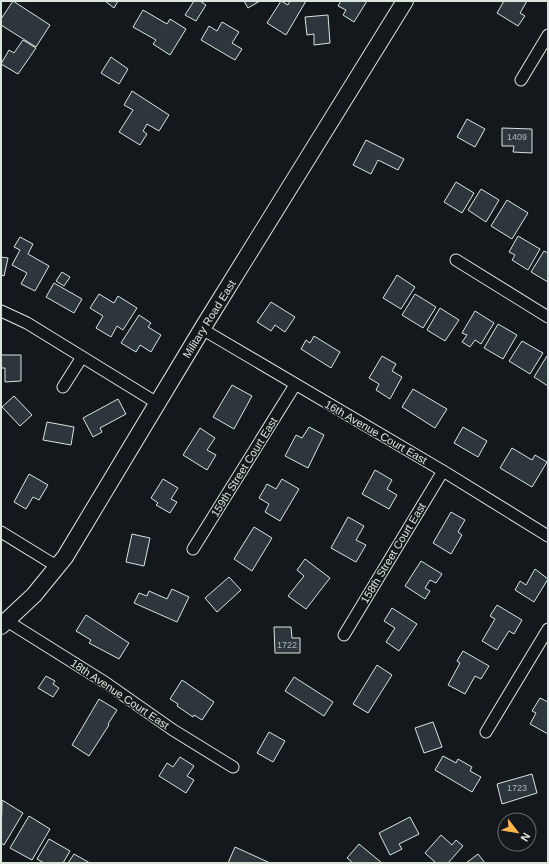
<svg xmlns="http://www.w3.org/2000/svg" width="549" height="864" font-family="Helvetica,sans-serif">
	<rect width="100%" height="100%" fill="#14181c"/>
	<path fill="#2c363c" stroke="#d8e6dc" d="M13,1L50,25L36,47L1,25V19Z
		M105,1H118L114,8Z
		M194,1H200L206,5L196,21L185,15Z
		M244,1H260L248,8Z
		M281,1L288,5L290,1H306L286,35L267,23Z
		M341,1H367L354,22L343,15L346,10L338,6Z
		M504,1H527L520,13L525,16L518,26L497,13Z
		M143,10L167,24L170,19L186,29L170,55L153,44L156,40L133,27Z
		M328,15L330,43L314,45V34L307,35L305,17Z
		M222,22L239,32L232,43L242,49L235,60L201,40L209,26L217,31Z
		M23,40L36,48L18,74L1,64L9,50L14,53Z
		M111,57L128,69L119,84L101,73Z
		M132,91L169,115L159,131L147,124L143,131L147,134L140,145L119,132L133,110L124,105Z
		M467,119L485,129L475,147L457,137Z
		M502,128L532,129V153L513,152L514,146H502Z
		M366,140L404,159L398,170L378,160L371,174L353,165Z
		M456,182L474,193L462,213L444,202Z
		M481,189L499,200L486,222L468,210Z
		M507,200L528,213L512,239L491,226Z
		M518,236L540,249L528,270L512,260L515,255L509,252Z
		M20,237L33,244L28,254L49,266L35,291L21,284L27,273L12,265L20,250L14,247Z
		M544,251L548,253V282L531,272Z
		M1,257L8,258L4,276L1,275Z
		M62,272L70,277L64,286L56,281Z
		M397,275L415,287L401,309L383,298Z
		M54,283L82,299L74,313L46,297Z
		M99,294L114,303L118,296L137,308L123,330L117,326L111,337L96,328L103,316L90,308Z
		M415,294L436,307L423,328L402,315Z
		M271,302L295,317L285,332L275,325L271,331L257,322Z
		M440,308L459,320L445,341L427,330Z
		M475,311L494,323L481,344L475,340L470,347L462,342L467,335L462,333Z
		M139,315L151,323L148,327L161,335L151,352L140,345L136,352L121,343Z
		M498,324L517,335L503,359L484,348Z
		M314,336L340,352L331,368L301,349L306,340L310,343Z
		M522,341L543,353L530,374L509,361Z
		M1,355H21V381L5,382V368H1Z
		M382,356L396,364L392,371L402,377L390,399L376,390L379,384L369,378Z
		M547,356L548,357V386L534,377Z
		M232,385L252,396L234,429L213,417Z
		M413,389L447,409L435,428L402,407Z
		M14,396L32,415L20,426L2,407Z
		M118,399L126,414L100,428L102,432L93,437L83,418Z
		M47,422L74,427L71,445L43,440Z
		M309,427L324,435L308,468L285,456L296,435L302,438Z
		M463,427L487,441L478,457L454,443Z
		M200,428L215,438L207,450L216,455L207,470L183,455Z
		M512,448L532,460L535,455L547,462L532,487L500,468Z
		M375,470L392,480L387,489L397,495L389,509L362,494Z
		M29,474L48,485L39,500L33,497L26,509L14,502Z
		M163,479L178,488L171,499L177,502L170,513L156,505L158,503L151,498Z
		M282,479L299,489L280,521L265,512L269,504L259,498L267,484L276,489Z
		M451,512L465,520L458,532L462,535L451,554L433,543Z
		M348,517L364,526L356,540L366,545L356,562L331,548Z
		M254,527L272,538L252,571L234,559Z
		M132,534L150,538L144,566L126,562Z
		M305,559L330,578L306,609L288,596L304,576L297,570Z
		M421,561L442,574L436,583L430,580L425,588L430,591L425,599L405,586Z
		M535,569L548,579L534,602L515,590L520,581L526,585Z
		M229,577L241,590L217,612L205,598Z
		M172,589L189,597L177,622L134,603L139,593L147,596L149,591L167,599Z
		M497,605L522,620L514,634L509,631L497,650L482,641L495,619L490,616Z
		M392,608L417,624L399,651L386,642L395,628L384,621Z
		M86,615L129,643L119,659L89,643L91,640L76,631Z
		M274,627H291L292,638H300V653H275Z
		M463,651L489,666L481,679L475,676L465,694L448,685L460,663L457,661Z
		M377,665L392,675L368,713L353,704Z
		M46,676L55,681L53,684L59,688L53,697L38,688Z
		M294,677L333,702L324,716L285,691Z
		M182,680L214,702L202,720L194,715L193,717L177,706L178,704L170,699Z
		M540,698L548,702V734L530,724L536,713L532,711Z
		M99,699L117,710L108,724L109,725L89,756L72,745Z
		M433,722L442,747L424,753L415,728Z
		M269,732L285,741L273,762L257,753Z
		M443,756L456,763L458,759L472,767L470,771L481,777L472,792L435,770Z
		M180,757L194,766L187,776L194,780L186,793L159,776L167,763L173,767Z
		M532,774L537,793L502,804L497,784Z
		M2,800L23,813L4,845L1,843Z
		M29,816L50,829L32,860L10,848Z
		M410,817L419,834L399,844L402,849L390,855L379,833Z
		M441,835L452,845L456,840L463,846L448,863H436L425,853Z
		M49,839L70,851L63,863H44L37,859Z
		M359,844L382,863H353L347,858Z
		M235,847L270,863H228Z
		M74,854L90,863H68Z
		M478,854L485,863H466Z"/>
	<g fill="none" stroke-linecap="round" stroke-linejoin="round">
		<g stroke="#d8e6dc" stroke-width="13">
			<path id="street" d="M521,80L548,35
				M456,260L548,317
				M1,311L27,323L157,403
				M202,329L443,471L548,536
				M63,387L82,357
				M1,532L58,567
				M193,549L295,385
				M7,621L106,683L173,730L233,767
				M344,635L443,471
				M486,732L548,629"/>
		</g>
		<g stroke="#d8e6dc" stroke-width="18">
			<path id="secondary" d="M1,626L34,595L65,557L202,329L405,1"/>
		</g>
		<use href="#street" stroke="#14181c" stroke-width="11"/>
		<use href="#secondary" stroke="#14181c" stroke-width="16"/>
	</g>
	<g text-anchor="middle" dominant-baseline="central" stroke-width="3" stroke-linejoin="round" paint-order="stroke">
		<g font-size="9" fill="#adbab4">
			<text x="517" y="137">1409</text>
			<text x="287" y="645">1722</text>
			<text x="517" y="788">1723</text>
		</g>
		<g font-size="11" fill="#d8e6dc" stroke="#14181c">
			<text transform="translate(209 319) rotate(-58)">Military Road East</text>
			<text transform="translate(376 432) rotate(30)">16th Avenue Court East</text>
			<text transform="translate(244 467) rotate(-58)">159th Street Court East</text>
			<text transform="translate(393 553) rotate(-59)">158th Street Court East</text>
			<text transform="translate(120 694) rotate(34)">18th Avenue Court East</text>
		</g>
	</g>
	<rect width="549" height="864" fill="none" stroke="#d8e6dc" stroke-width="4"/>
	<g transform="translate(517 832) rotate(121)"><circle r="19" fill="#14181c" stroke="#626a69"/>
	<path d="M0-3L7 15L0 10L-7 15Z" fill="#ffb74d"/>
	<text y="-6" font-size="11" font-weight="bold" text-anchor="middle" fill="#d8e6dc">N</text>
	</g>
</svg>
